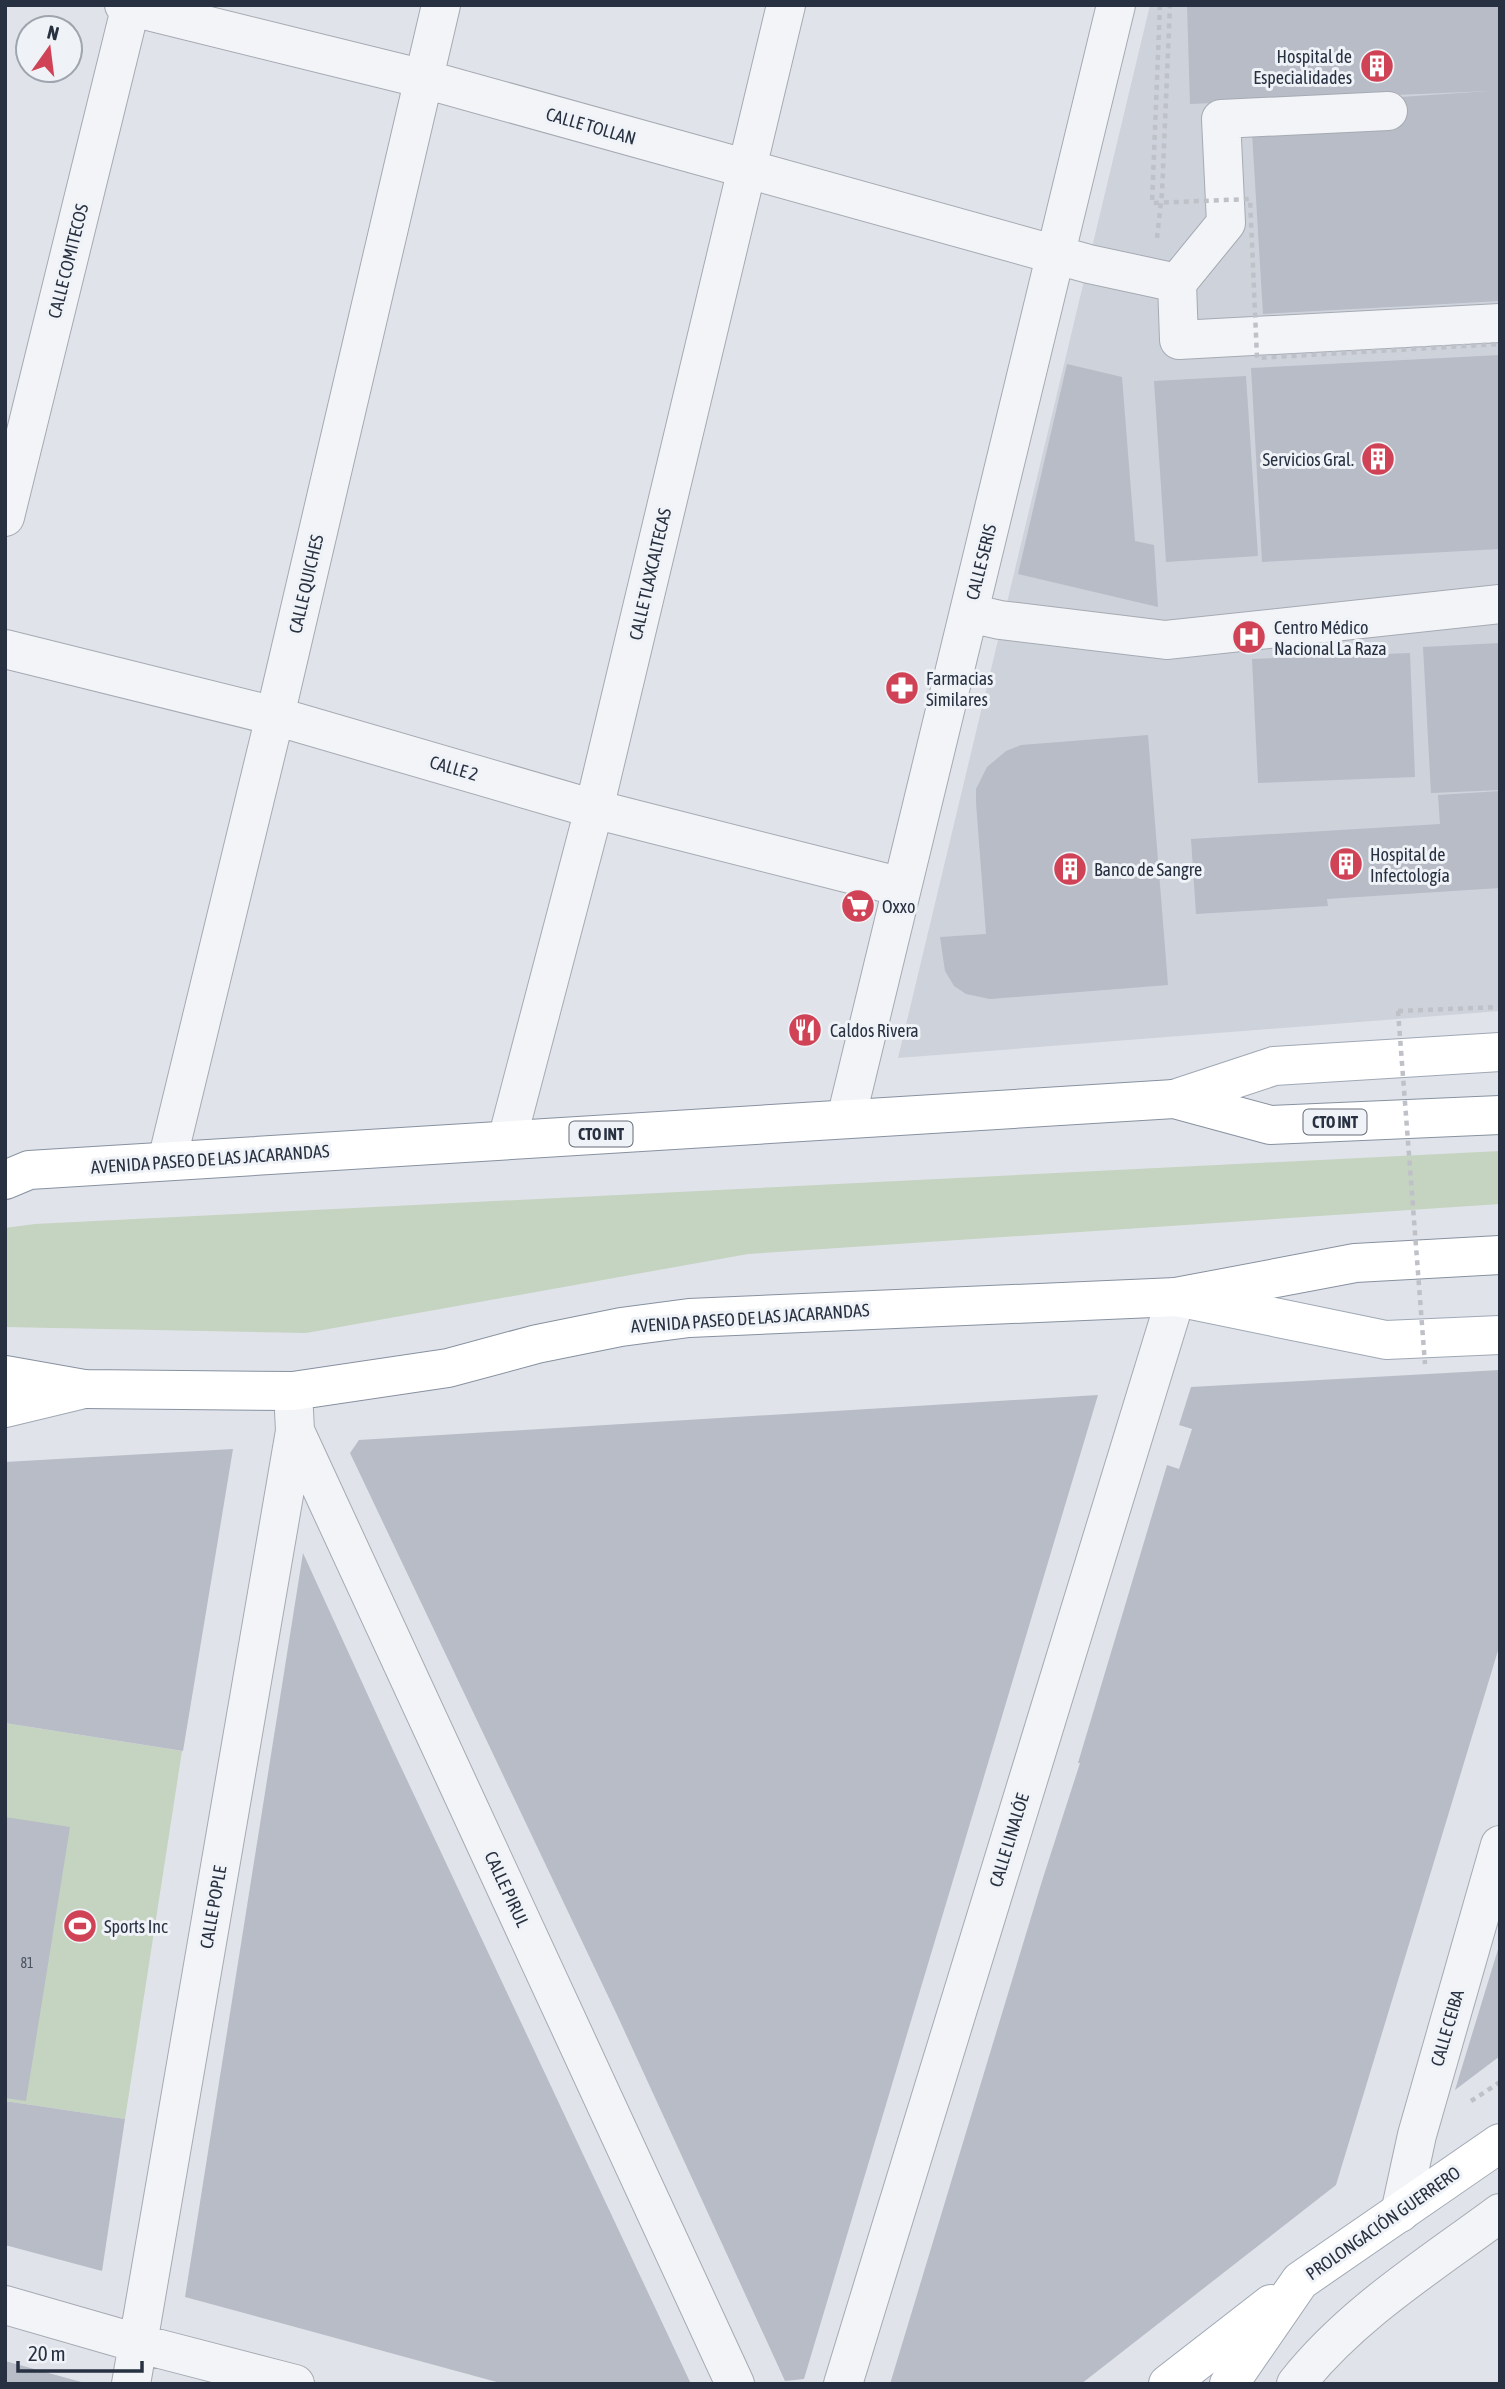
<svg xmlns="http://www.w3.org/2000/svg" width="1505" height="2389" font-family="'Asap Condensed',sans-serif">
	<rect width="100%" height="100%" fill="#e0e3e9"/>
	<path fill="#ced2db" d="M1150,5H1500V1011L898,1058Z"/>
	<path fill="#c5d3c1" d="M1500,1151V1204L748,1254L306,1333L5,1327V1228L35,1224Z
		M5,1723L182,1751L125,2119L5,2101Z"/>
	<path fill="#b7bcc6" d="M1187,5H1500V301L1263,314L1252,133L1402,124L1400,97L1489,91L1190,104Z
		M1500,355V549L1262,562L1251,368Z
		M1067,364L1122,377L1135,541L1154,545L1158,607L1018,574Z
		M1246,376L1258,556L1166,562L1154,381Z
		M1500,643V790L1431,793L1423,647Z
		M1410,653L1415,777L1258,783L1252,659Z
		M1148,735L1168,985L990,999L966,994L954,986L945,971L940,937L986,934L976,803V789L987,767L1006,751L1021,745Z
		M1500,791V888L1327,899L1328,906L1196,914L1191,839L1440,824L1438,795Z
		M1500,1370V1644L1336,2185L1081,2384H890L1042,1881L1080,1763H1078L1167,1465L1179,1469L1192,1429L1179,1425L1191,1387Z
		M1098,1395L804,2379L785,2381L618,2017L350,1453L359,1440Z
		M233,1449L183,1751L5,1723V1462Z
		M303,1553L392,1748L691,2384H504L185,2297Z
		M5,1817L70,1827L26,2101L5,2098Z
		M1499,1946L1500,2056L1455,2090Z
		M5,2101L125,2119L102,2271L5,2245Z
		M5,2361L85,2383V2384H5Z"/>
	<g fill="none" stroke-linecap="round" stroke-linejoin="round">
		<g stroke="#a5aab3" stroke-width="40">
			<path id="minor" d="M124,5L424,79L1089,264L1177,283L1179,340L1500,323
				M1177,283L1226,223L1221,119L1388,111
				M5,517L131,5
				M969,613L1000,620L1166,640L1500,604
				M5,649L275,716L594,809L902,887
				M846,1119L1116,5
				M507,1140L594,809L786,5
				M167,1161L275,716L441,5
				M293,1391L295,1431L735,2384
				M1400,2213L1417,2135L1500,1845
				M5,2305L137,2343L295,2384
				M131,2384L295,1431
				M843,2384L1176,1297
				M1296,2384C1351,2314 1430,2265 1500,2213"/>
		</g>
		<g stroke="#9fa8b5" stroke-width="40">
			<path id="major" d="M1174,1099L1274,1066L1500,1052
				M1176,1297L1386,1340L1500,1335
				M5,1408L84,1389
				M1168,2384L1271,2304
				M1229,2384L1300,2281L1500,2143"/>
		</g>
		<g stroke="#8791a0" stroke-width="40">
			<path id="highway" d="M5,1180L29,1170L1174,1099L1270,1125L1500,1115
				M5,1375L84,1389L293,1391L448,1368L537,1344L621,1327L689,1318L1176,1297L1355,1263L1500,1255"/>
		</g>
		<path stroke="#bec1c8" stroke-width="4.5" stroke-dasharray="5 5" stroke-linecap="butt" d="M1157,238L1162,193L1170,5
			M1398,1011L1500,1007
			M1471,2101L1500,2082"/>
		<use href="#minor" stroke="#f3f4f7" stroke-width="38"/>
		<use href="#major" stroke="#fff" stroke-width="38"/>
		<use href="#highway" stroke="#fff" stroke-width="38"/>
		<path stroke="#bec1c8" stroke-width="4.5" stroke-dasharray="5 5" stroke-linecap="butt" d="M1160,5L1152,203L1250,199L1257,358L1500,344
			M1398,1011L1425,1364"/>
	</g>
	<defs>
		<g id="building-disc" transform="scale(1.75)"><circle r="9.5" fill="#d04357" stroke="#eff2f6"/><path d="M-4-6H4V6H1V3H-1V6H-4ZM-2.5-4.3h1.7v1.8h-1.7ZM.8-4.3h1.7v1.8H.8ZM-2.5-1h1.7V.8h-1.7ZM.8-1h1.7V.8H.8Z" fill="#fff"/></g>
		<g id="hospital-disc" transform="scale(1.75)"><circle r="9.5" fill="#d04357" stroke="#eff2f6"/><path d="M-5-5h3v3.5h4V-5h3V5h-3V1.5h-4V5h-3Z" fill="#fff"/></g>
		<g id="pharmacy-disc" transform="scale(1.75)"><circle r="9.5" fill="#d04357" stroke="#eff2f6"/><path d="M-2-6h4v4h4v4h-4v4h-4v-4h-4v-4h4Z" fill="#fff"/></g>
		<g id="supermarket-disc" transform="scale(1.75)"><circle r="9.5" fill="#d04357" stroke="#eff2f6"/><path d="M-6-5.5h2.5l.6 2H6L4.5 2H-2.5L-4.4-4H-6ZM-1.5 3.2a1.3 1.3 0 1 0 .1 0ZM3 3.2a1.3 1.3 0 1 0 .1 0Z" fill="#fff"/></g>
		<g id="restaurant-disc" transform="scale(1.75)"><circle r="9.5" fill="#d04357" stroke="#eff2f6"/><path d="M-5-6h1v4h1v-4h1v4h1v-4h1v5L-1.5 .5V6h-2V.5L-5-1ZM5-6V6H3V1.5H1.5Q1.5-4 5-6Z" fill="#fff"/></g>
		<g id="stadium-disc" transform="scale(1.75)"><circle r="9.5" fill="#d04357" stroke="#eff2f6"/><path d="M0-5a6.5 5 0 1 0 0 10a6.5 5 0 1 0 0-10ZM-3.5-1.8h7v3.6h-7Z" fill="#fff"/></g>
	</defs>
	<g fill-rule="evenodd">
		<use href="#building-disc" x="1377" y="66"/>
		<use href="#building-disc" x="1378" y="459"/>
		<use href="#hospital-disc" x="1249" y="637"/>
		<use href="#pharmacy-disc" x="902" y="688"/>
		<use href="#building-disc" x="1346" y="864"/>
		<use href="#building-disc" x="1070" y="869"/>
		<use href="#supermarket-disc" x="858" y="906"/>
		<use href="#restaurant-disc" x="805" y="1030"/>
		<use href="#stadium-disc" x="80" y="1926"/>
	</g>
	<g text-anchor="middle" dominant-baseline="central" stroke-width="6" stroke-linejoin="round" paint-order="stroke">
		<g font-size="14" fill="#4c5462">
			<text x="27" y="1963">81</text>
		</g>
		<g fill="#eff2f6" stroke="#646b77" stroke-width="2">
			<rect x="1303.5" y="1109.5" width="63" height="25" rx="5"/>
			<rect x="569.5" y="1121.5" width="63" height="25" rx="5"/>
		</g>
		<g font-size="16" font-weight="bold" fill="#283141">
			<text x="1335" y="1122">CTO INT</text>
			<text x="601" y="1134">CTO INT</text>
		</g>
		<g font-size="18" fill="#283141" stroke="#eff2f6" text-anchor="start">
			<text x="1352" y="56" text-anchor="end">Hospital de<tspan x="1352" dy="21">Especialidades</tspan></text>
			<text x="1354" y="459" text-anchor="end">Servicios Gral.</text>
			<text x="1274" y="627">Centro Médico<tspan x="1274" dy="21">Nacional La Raza</tspan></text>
			<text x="926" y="678">Farmacias<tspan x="926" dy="21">Similares</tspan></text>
			<text x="1370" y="854">Hospital de<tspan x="1370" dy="21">Infectología</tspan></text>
			<text x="1094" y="869">Banco de Sangre</text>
			<text x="882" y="906">Oxxo</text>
			<text x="830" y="1030">Caldos Rivera</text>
			<text x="104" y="1926">Sports Inc</text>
		</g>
		<g font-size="18" fill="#283141" stroke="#eff2f6">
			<text transform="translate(591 126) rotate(16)">CALLE TOLLAN</text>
			<text transform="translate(68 261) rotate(-76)">CALLE COMITECOS</text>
			<text transform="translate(981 562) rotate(-76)">CALLE SERIS</text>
			<text transform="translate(650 574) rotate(-77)">CALLE TLAXCALTECAS</text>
			<text transform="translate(306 584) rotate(-77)">CALLE QUICHES</text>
			<text transform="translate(454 768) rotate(16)">CALLE 2</text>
			<text transform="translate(210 1159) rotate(-4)">AVENIDA PASEO DE LAS JACARANDAS</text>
			<text transform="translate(750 1318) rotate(-4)">AVENIDA PASEO DE LAS JACARANDAS</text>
			<text transform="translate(1009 1840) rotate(-73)">CALLE LINALÓE</text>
			<text transform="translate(507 1889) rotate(65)">CALLE PIRUL</text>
			<text transform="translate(213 1907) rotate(-80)">CALLE POPLE</text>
			<text transform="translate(1447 2028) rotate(-74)">CALLE CEIBA</text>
			<text transform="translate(1383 2223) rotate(-35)">PROLONGACIÓN GUERRERO</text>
		</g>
	</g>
	<rect width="1505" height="2389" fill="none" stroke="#283141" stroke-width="14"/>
	<g transform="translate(49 49) rotate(14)"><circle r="33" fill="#eff2f6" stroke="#9fa5ae" stroke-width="2"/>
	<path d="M0-5L12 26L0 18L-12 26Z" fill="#d04357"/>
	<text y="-10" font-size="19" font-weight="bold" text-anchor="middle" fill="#283141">N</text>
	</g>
	<path d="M18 2361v10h124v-10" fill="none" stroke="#283141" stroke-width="3.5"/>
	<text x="28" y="2361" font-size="21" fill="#283141" stroke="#eff2f6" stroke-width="5" paint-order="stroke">20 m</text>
</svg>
